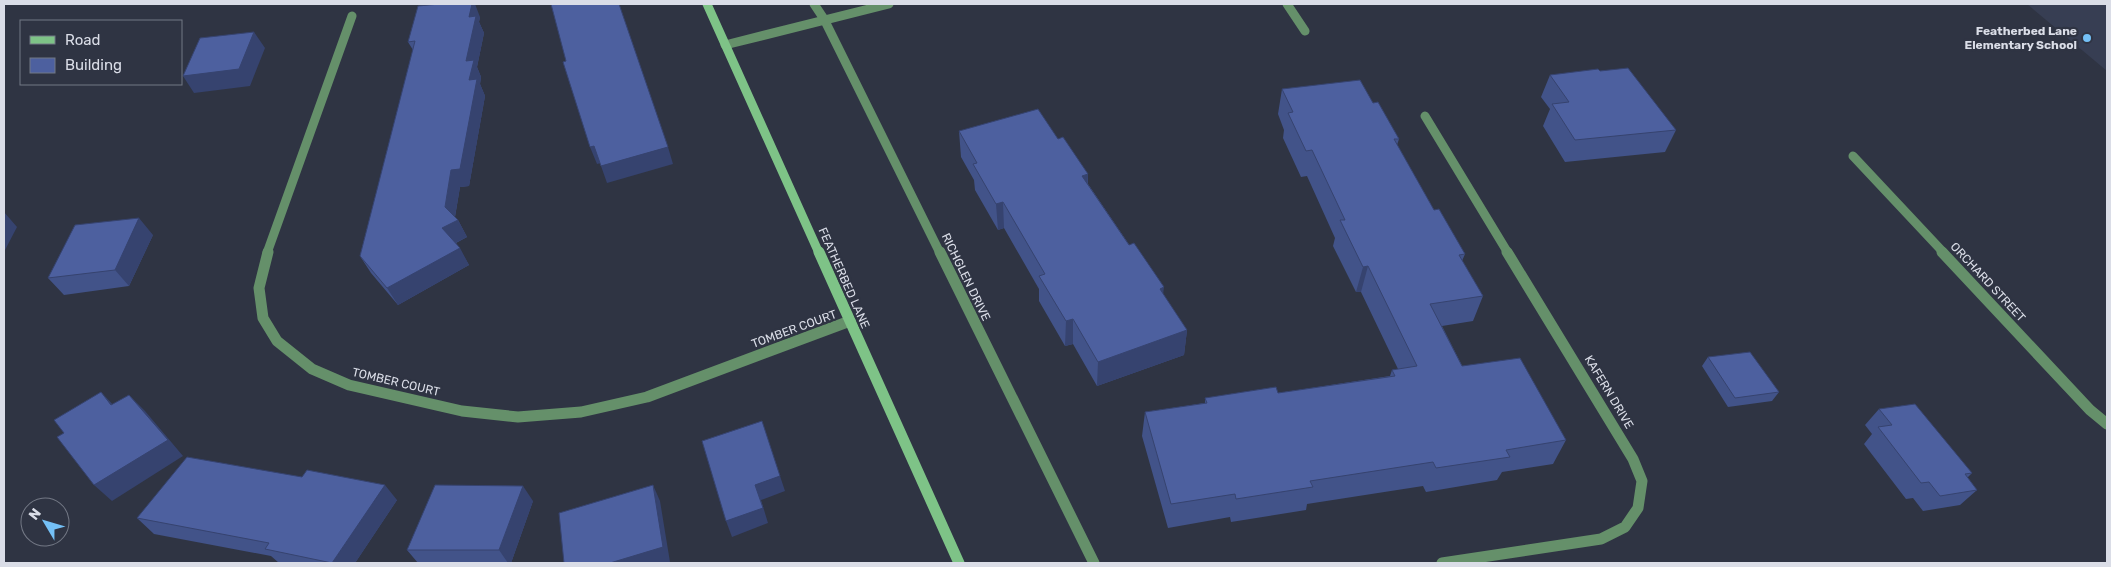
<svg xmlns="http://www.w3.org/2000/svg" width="2111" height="567" font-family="Rubik,sans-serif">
	<rect width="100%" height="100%" fill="#2f3443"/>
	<path fill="#373e53" d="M2027,4H2107V71Z"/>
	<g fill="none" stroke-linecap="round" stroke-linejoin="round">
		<path stroke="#65906a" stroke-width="9" d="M1287,4L1305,31"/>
		<path stroke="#65906a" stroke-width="9" d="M814,4L824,19L940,253
			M725,45L889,4
			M1425,116L1508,253
			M1853,156L1944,253
			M267,253L352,16"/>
		<path stroke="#65906a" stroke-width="11" d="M268,252L259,288L263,318L277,341L312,369L349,385L462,411L518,417L581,412L647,397L850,321
			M940,252L1094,563
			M1942,252L2090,410L2107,424
			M1442,563L1601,539L1625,527L1638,508L1642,481L1633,459L1507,252"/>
		<path stroke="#7ec387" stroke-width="9" d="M707,4L819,253"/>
		<path stroke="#7ec387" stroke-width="11" d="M819,252L959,563"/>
	</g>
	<path fill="#425389" d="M480,17L479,22L484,33L477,67L481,77L480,84L485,96L469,186L460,187L455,217L458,220L467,237L456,243L469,265L398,305L371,273L360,256L413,50L408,42Z
		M1600,71L1676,130L1665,152L1565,162L1543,126L1550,109L1541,97L1550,75Z
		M1282,89L1373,103L1399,139L1397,145L1434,210L1465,254L1462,261L1483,296L1473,321L1442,326L1462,366L1566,440L1553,464L1502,472L1497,480L1426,492L1423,486L1307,504L1306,510L1231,522L1230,517L1168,528L1142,436L1145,412L1205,403V398L1278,393L1390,376L1392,370L1398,369L1361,292H1356L1333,246L1335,238L1307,176L1301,177L1283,138L1284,130L1278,114Z
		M959,131L1058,139L1088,174V184L1187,330L1184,355L1097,386L1073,344L1065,346L1039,301V289L1004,228L998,230L975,190L974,180L961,157Z
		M153,235L129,286L64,295L48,278Z
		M1708,357L1779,392L1772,401L1728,407L1702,366Z
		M1879,409L1972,473L1967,478L1977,490L1960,505L1923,511L1913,498L1906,499L1864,444L1872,434L1865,425Z
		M397,500L355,563H279L271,556L154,534L137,518Z
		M533,501L511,563H418L407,550Z"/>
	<path fill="#36436f" d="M472,4H475L480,17L479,22L484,33L477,67L481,77L480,84L485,96L469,186L460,187L454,222L458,220L467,237L451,245L442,228L445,207L451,170L469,80L466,61L469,17Z
		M254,32L265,48L250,86L194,93L183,76Z
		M594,146L601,163L597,164L590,147Z
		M668,147L673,164L607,183L601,166Z
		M1088,174L1087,199L1082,176Z
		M1003,202L1004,228L998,230L996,204Z
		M4,212L17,227L4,252Z
		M139,218L153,235L129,286L115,270Z
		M460,248L469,265L398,305L387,288Z
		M1368,266L1361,292H1356L1363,267Z
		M1164,287L1161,312L1160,289Z
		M1073,319V344L1065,346L1066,321Z
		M1187,330L1184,355L1097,386L1098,362Z
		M101,392L117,409L111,405Z
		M129,395L145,411L183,456L112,501L94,485Z
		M780,476L785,491L761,500L768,523L732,537L726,521L755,485Z
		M385,485L397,500L355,563H332Z
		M653,485L660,501L670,562L667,563H610Z
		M523,486L533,501L511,563H508L499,550Z"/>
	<path fill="#4d609f" stroke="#36436f" d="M440,4H472L469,17L476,16L466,61L474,60L469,80L477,79L460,169L451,170L445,207L458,220L442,228L460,248L387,288L360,256L415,41L408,42L418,6Z
		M551,4H619L668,147L601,166L594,146L590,147L563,62L566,61Z
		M254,32L239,69L183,76L200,38Z
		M1628,68L1676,130L1575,140L1552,104L1569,102L1550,75L1598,69L1600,71Z
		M1360,80L1373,103L1378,102L1399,139H1394L1434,210L1439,209L1465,254L1459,255L1483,296L1430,304L1462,366L1520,358L1566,440L1506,450L1510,457L1436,468L1433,462L1310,481L1313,487L1236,499L1235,494L1171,504L1145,412L1207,403L1205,398L1276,387L1278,393L1395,376L1392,370L1417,366L1368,266L1363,267L1340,220H1345L1312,150L1306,151L1288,113L1293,112L1282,89Z
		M1038,109L1058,139L1063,137L1088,174L1082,176L1129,245L1134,243L1164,287L1160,289L1187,330L1098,362L1073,319L1066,321L1039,276L1045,274L1003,202L996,204L973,164L977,163L959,131Z
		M139,218L115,270L48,278L75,225Z
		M1750,352L1779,392L1735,398L1708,357Z
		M101,392L111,405L129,395L168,440L94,485L57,437L64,433L54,420Z
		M1915,404L1972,473L1965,474L1977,490L1940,496L1929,482L1921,483L1878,427L1892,425L1879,409Z
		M762,421L780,476L755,485L763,508L726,521L702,441Z
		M187,457L302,477L307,470L385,485L332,563L265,549L269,543L137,518Z
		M435,485L523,486L499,550H407Z
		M653,485L663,547L610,563H564L559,513Z"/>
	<circle fill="#74c0f6" stroke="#2f3443" stroke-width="2" cx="2087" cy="38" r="5"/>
	<g text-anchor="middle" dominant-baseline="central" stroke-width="4.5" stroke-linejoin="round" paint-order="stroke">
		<g font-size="12" font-weight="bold" fill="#dadde7" stroke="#2f3443" text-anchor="end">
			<text x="2077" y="31">Featherbed Lane<tspan x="2077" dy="14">Elementary School</tspan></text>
		</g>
		<g font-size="12" fill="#dadde7" stroke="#2f3443">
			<text transform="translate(966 277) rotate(64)">RICHGLEN DRIVE</text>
			<text transform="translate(844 278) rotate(66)">FEATHERBED LANE</text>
			<text transform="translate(1988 282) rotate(47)">ORCHARD STREET</text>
			<text transform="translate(794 329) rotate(-20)">TOMBER COURT</text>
			<text transform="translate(396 382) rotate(13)">TOMBER COURT</text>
			<text transform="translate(1609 392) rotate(59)">KAFERN DRIVE</text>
		</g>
	</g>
	<rect width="2111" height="567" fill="none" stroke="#dadde7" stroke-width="10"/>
	<rect x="20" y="20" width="162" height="65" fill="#2f3443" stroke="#737885"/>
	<rect x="30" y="36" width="25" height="8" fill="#7ec387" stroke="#737885"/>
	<text x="65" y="45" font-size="15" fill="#dadde7">Road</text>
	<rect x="30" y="58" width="25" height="15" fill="#4d609f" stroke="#737885"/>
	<text x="65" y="70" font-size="15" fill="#dadde7">Building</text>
	<g transform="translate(45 522) rotate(308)"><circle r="24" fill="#2f3443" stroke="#737885"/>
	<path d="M0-4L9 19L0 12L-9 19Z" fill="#74c0f6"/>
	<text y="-8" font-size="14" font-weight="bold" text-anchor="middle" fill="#dadde7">N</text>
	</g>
</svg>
